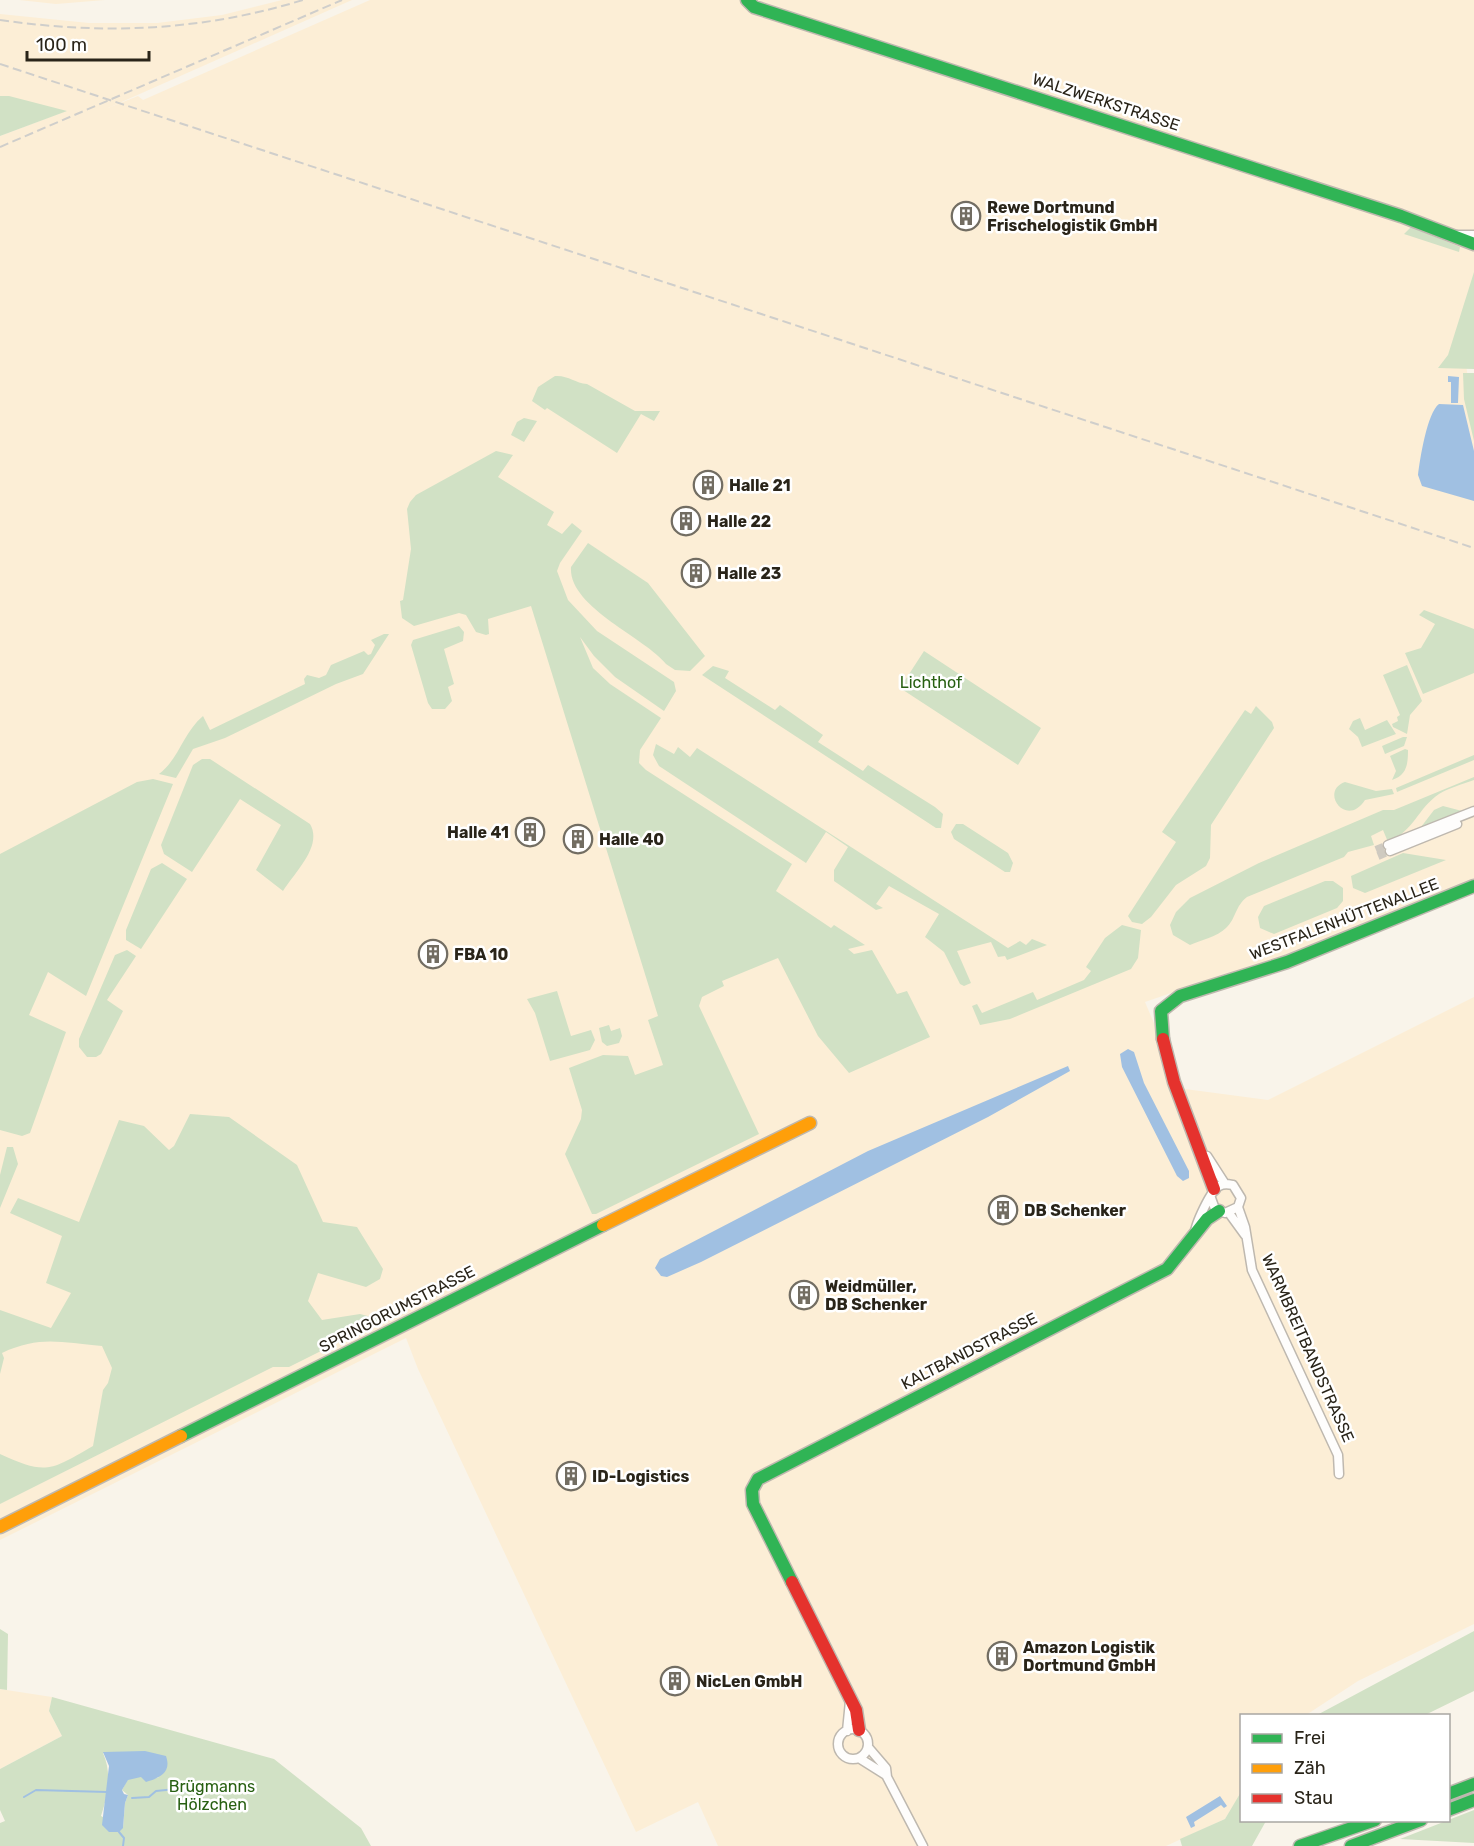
<svg xmlns="http://www.w3.org/2000/svg" width="1474" height="1846" font-family="Rubik,sans-serif">
	<rect width="100%" height="100%" fill="#f9f4ea"/>
	<path fill="#fceed6" d="M19,0H105L56,4Z
		M282,0H352L108,108L138,96L143,100L370,0H1474V274L1463,347L1474,414V879L1264,965L1226,974L1145,1002L1183,1092L1185,1089L1268,1100L1474,997V1624L1358,1681L1306,1715L1242,1716V1792L1225,1819L1166,1846H718L698,1802L636,1832L418,1369L406,1338L0,1540V136L66,111L0,96V14L89,23H157L222,15Z
		M0,1689L52,1697L49,1711L62,1736L0,1769Z"/>
	<path fill="#d1e1c5" fill-rule="evenodd" d="M0,96H9L67,111L0,136Z
		M1411,227L1460,247L1459,252L1404,234Z
		M1474,272V369L1438,368L1448,355Z
		M1463,373H1474V441L1464,399Z
		M555,376C568,375 575,383 587,384L635,411H660L654,421L641,414L617,453L547,408L545,410L532,401L538,387Z
		M524,418L537,421L524,442L511,435L517,422Z
		M496,451L513,455L498,477L554,512L547,525L562,534L572,523L582,531L560,563L557,571L568,600L597,631L674,682L676,691L664,711L615,677L594,656L580,637L593,668L610,684L661,718L640,750L639,763L646,770L792,864L776,891L831,928L834,925L865,945L848,949L854,954L872,950L897,994L907,991L930,1037L849,1073L818,1036L778,958L722,981L724,986L702,997L699,1006L759,1134L596,1214H592L565,1154L581,1119L582,1110L569,1068L603,1055L628,1056L635,1075L663,1065L648,1020L658,1016L531,606L488,619L489,634L486,635L476,632L466,615L459,613L414,626L402,618L400,601L403,600L411,549L407,509L410,502L416,495Z
		M588,543L648,583L705,656L690,671L675,670L666,664C646,638 568,607 571,567Z
		M1424,610L1474,629V673L1423,694L1405,653L1421,648L1435,624L1419,615Z
		M459,626L464,632L463,641L444,649L454,684L448,687L452,701L445,709H432L428,703L411,645L413,640Z
		M384,634H389L363,674L336,684L225,738L193,749L176,778L159,774C179,759 183,733 203,716L210,730L305,684L304,679L307,675L319,678L326,675L331,665L364,651L368,655L371,654L375,645L371,640Z
		M924,651L1041,728L1018,765L900,688Z
		M1407,665L1422,701L1410,715L1407,734L1393,727L1392,724L1398,721L1397,717L1400,715L1383,675Z
		M713,666L729,671L725,678L775,710L780,705L823,735L818,742L863,771L868,765L935,807L943,814L941,828H936L702,675Z
		M1256,706L1272,722L1274,728L1211,825L1210,858L1206,866L1176,885L1151,917L1142,924L1132,922L1128,916L1176,842L1162,832L1245,710L1251,714Z
		M1360,718L1365,730L1387,720L1396,734L1362,747L1358,737L1349,729L1353,721Z
		M1403,737H1407L1404,746L1385,754L1382,746Z
		M656,744L674,754L678,747L690,757L697,748L1008,948L1020,941L1026,945L1032,939L1047,945L1007,960L1005,956L998,957L991,942L957,951L971,983L964,986L960,984L944,952L925,937L939,914L889,886L876,904L883,908L876,910L834,881V870L848,847L826,832L806,863L659,766L653,755Z
		M1405,749L1408,750C1408,764 1407,775 1392,780L1396,771L1390,756Z
		M1474,755V760L1397,792L1396,788Z
		M202,759H210L310,824C323,846 295,872 283,891L256,870L281,825L240,799L192,872L164,854L161,845L193,765Z
		M1474,777V780C1463,784 1449,788 1439,794C1418,808 1414,831 1388,842L1383,830L1371,836L1374,845L1348,852L1344,857L1247,897C1235,906 1236,919 1226,928C1217,937 1201,940 1190,945L1173,935L1170,925L1176,912L1190,898L1259,863L1383,810H1394Z
		M153,779L173,784L86,996L48,972L29,1015L66,1032L30,1133L22,1136L0,1130V854L137,782Z
		M1345,782L1376,791L1392,789L1394,794L1365,800C1346,829 1319,791 1345,782Z
		M1443,806L1462,811L1421,827L1434,810Z
		M956,824H963L1008,853L1013,863L1010,872H1005L954,839L951,832Z
		M1403,853L1446,860L1365,893L1353,888L1351,876Z
		M162,863L187,879L141,949L126,940V930L151,869Z
		M1325,881H1333L1343,888V901L1337,908L1274,934L1260,928L1258,917L1264,906Z
		M1122,925L1141,930L1138,958L1131,969L1010,1019L980,1025L972,1006L977,1004L982,1013L1033,992L1037,1000L1084,980L1091,971L1086,967L1105,938Z
		M127,950L136,956L107,1000L123,1011L101,1054L96,1057H87L79,1047V1039L115,955Z
		M557,991L571,1036L591,1030L595,1040L590,1050L550,1061L535,1013L527,999Z
		M609,1025L611,1031L620,1028L622,1036L619,1043L607,1046L602,1042L599,1028Z
		M190,1114L229,1117L297,1165L323,1222L357,1227L383,1269L380,1279L366,1287L318,1273L308,1301L322,1320L360,1314L383,1320L289,1367H273L0,1504V1454C46,1475 50,1471 93,1446L103,1390L108,1383L112,1368L102,1346C61,1343 41,1335 2,1353L4,1358L0,1374V1310L51,1328L71,1293L46,1283L62,1236L10,1213L18,1198L79,1222L119,1120L144,1126L169,1150L174,1146Z
		M7,1147H13L18,1164L0,1208V1175Z
		M0,1629L8,1634L7,1690L0,1689Z
		M1474,1631V1691L1425,1715H1317Z
		M52,1697L274,1759L361,1828L371,1846H0V1823L5,1821L0,1810V1769L62,1736L49,1711ZM103,1753L159,1778L135,1776L128,1779L122,1790L128,1795L125,1803L123,1828L101,1816C108,1795 112,1773 103,1753Z
		M1241,1792L1242,1820L1266,1821L1252,1846H1182L1180,1839L1225,1819Z
		M1474,1810V1843L1400,1839Z"/>
	<path fill="#a0c0e2" d="M1448,376L1459,377L1458,403H1451V382H1448Z
		M1439,404L1463,405L1474,451V501L1422,486L1418,475C1420,459 1427,413 1439,404Z
		M1128,1049L1134,1052L1144,1083L1189,1171V1178L1183,1181L1177,1176L1122,1067L1120,1054Z
		M1068,1066L1070,1071L988,1117L701,1262L667,1277L661,1276L655,1268L660,1259L868,1151Z
		M145,1751L166,1756C172,1773 159,1778 146,1782L141,1777L128,1780L122,1790L124,1794L128,1795L125,1803L123,1828L119,1832H109L102,1825L109,1766L103,1752Z
		M1220,1796L1227,1806L1224,1808L1221,1805L1194,1822L1195,1826L1191,1828L1186,1817Z"/>
	<g fill="none" stroke-linecap="round" stroke-linejoin="round">
		<path stroke="#a0c0e2" stroke-width="2" d="M24,1797L36,1790L107,1792
			M132,1798L149,1797L156,1791L176,1789L188,1792L224,1788
			M119,1832L124,1838L123,1846"/>
		<path stroke="#cfcac0" stroke-width="8" stroke-dasharray="8 4" stroke-linecap="butt" d="M1376,850L1388,845
			M1378,856L1390,851"/>
		<g stroke="#beb8af" stroke-width="11">
			<path id="street" d="M1457,235H1474
				M1388,845L1474,811
				M1390,851L1457,824
				M1207,1156L1225,1184
				M1238,1207L1245,1227L1252,1270L1338,1455L1339,1474
				M1229,1213L1245,1235
				M1195,1233C1195,1225 1211,1190 1219,1186C1224,1183 1228,1184 1233,1185L1241,1198L1238,1207L1225,1213L1215,1209L1211,1198
				M838 1744a15 15 0 1 1 30 0a15 15 0 1 1-30 0Z
				M847,1731L850,1701
				M868,1747L886,1768L887,1777L923,1846
				M859,1758L886,1775"/>
		</g>
		<g stroke="#beb8af" stroke-width="15">
			<path id="fast" d="M747,0L754,7L1401,216L1474,244
				M1163,1039L1161,1011L1180,996L1287,962L1474,886
				M181,1436L603,1225
				M792,1582L753,1504L752,1490L758,1479L1167,1269L1207,1219L1219,1211
				M1448,1794L1474,1784
				M1448,1810L1474,1800
				M1300,1846L1375,1820
				M1351,1846L1421,1820"/>
		</g>
		<g stroke="#beb8af" stroke-width="15">
			<path id="slow" d="M603,1225L810,1123
				M0,1527L181,1436"/>
		</g>
		<g stroke="#beb8af" stroke-width="15">
			<path id="jam" d="M1163,1039L1174,1082L1214,1189
				M792,1582L856,1710L859,1730"/>
		</g>
		<use href="#street" stroke="#fefdfc" stroke-width="8"/>
		<use href="#fast" stroke="#30b455" stroke-width="12"/>
		<use href="#slow" stroke="#ff9f0a" stroke-width="12"/>
		<use href="#jam" stroke="#e5322d" stroke-width="12"/>
		<path stroke="#cfcecb" stroke-width="2" stroke-dasharray="9 4.5" stroke-linecap="butt" d="M0,20C104,35 202,31 303,0
			M0,64L1474,548
			M0,147L342,0"/>
	</g>
	<defs>
		<g id="building-ring" transform="scale(1.5)"><circle r="9.5" fill="#fff" stroke="#726d62" stroke-width="1.5"/><path d="M-4-6H4V6H1V3H-1V6H-4ZM-2.5-4.3h1.7v1.8h-1.7ZM.8-4.3h1.7v1.8H.8ZM-2.5-1h1.7V.8h-1.7ZM.8-1h1.7V.8H.8Z" fill="#726d62"/></g>
	</defs>
	<g fill-rule="evenodd">
		<use href="#building-ring" x="966" y="216"/>
		<use href="#building-ring" x="708" y="485"/>
		<use href="#building-ring" x="686" y="521"/>
		<use href="#building-ring" x="696" y="573"/>
		<use href="#building-ring" x="530" y="832"/>
		<use href="#building-ring" x="578" y="839"/>
		<use href="#building-ring" x="433" y="954"/>
		<use href="#building-ring" x="1003" y="1210"/>
		<use href="#building-ring" x="804" y="1295"/>
		<use href="#building-ring" x="571" y="1476"/>
		<use href="#building-ring" x="1002" y="1656"/>
		<use href="#building-ring" x="675" y="1681"/>
	</g>
	<g text-anchor="middle" dominant-baseline="central" stroke-width="5" stroke-linejoin="round" paint-order="stroke">
		<g font-size="16" fill="#292419" stroke="#fff">
			<text transform="translate(1106 102) rotate(18)">WALZWERKSTRASSE</text>
			<text transform="translate(1344 919) rotate(-21)">WESTFALENHÜTTENALLEE</text>
			<text transform="translate(397 1309) rotate(-27)">SPRINGORUMSTRASSE</text>
			<text transform="translate(1308 1348) rotate(66)">WARMBREITBANDSTRASSE</text>
			<text transform="translate(969 1351) rotate(-27)">KALTBANDSTRASSE</text>
		</g>
		<g font-size="16" font-weight="bold" fill="#292419" stroke="#fff" text-anchor="start">
			<text x="987" y="207">Rewe Dortmund<tspan x="987" dy="18">Frischelogistik GmbH</tspan></text>
			<text x="729" y="485">Halle 21</text>
			<text x="707" y="521">Halle 22</text>
			<text x="717" y="573">Halle 23</text>
			<text x="509" y="832" text-anchor="end">Halle 41</text>
			<text x="599" y="839">Halle 40</text>
			<text x="454" y="954">FBA 10</text>
			<text x="1024" y="1210">DB Schenker</text>
			<text x="825" y="1286">Weidmüller,<tspan x="825" dy="18">DB Schenker</tspan></text>
			<text x="592" y="1476">ID-Logistics</text>
			<text x="1023" y="1647">Amazon Logistik<tspan x="1023" dy="18">Dortmund GmbH</tspan></text>
			<text x="696" y="1681">NicLen GmbH</text>
		</g>
		<g font-size="16" fill="#286012" stroke="#fff">
			<text x="931" y="682">Lichthof</text>
			<text x="212" y="1786">Brügmanns<tspan x="212" dy="18">Hölzchen</tspan></text>
		</g>
	</g>
	<rect x="1240" y="1714" width="210" height="108" fill="#ffffff" stroke="#a9a7a3" stroke-width="1.5"/>
	<rect x="1252" y="1734" width="30" height="9" fill="#30b455" stroke="#a9a7a3" stroke-width="1.5"/>
	<text x="1294" y="1744" font-size="18" fill="#292419">Frei</text>
	<rect x="1252" y="1764" width="30" height="9" fill="#ff9f0a" stroke="#a9a7a3" stroke-width="1.5"/>
	<text x="1294" y="1774" font-size="18" fill="#292419">Zäh</text>
	<rect x="1252" y="1794" width="30" height="9" fill="#e5322d" stroke="#a9a7a3" stroke-width="1.5"/>
	<text x="1294" y="1804" font-size="18" fill="#292419">Stau</text>
	<path d="M27 51v9h122v-9" fill="none" stroke="#292419" stroke-width="3"/>
	<text x="36" y="51" font-size="18" fill="#292419" stroke="#ffffff" stroke-width="4.5" paint-order="stroke">100 m</text>
</svg>
